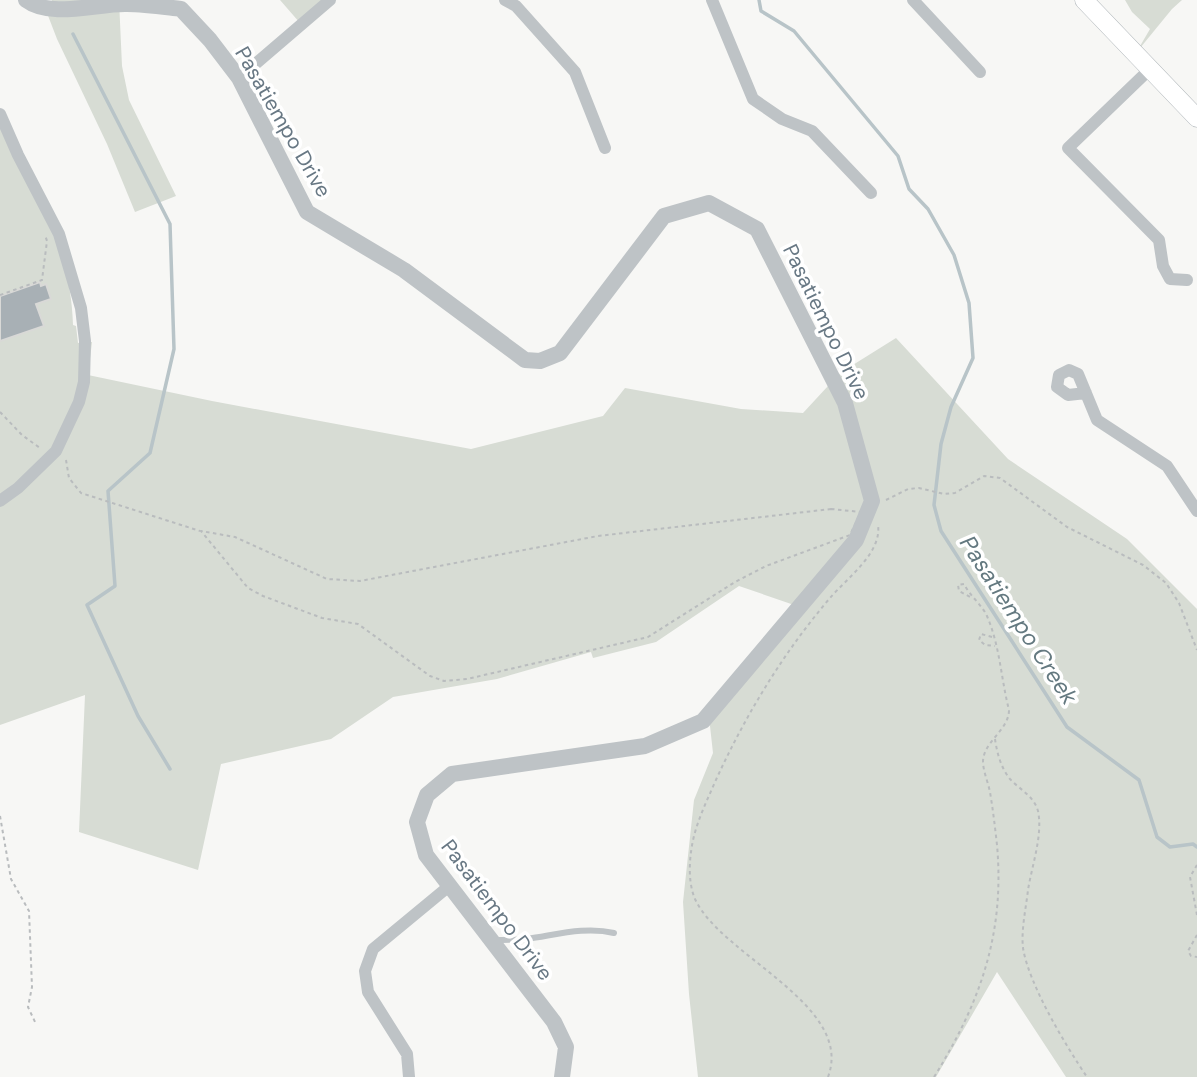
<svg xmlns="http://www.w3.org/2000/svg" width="1197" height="1077" font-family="'DM Sans',sans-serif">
	<rect width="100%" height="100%" fill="#f7f7f5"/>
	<path fill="#d7dcd4" d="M52,0H119L122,66L129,100L176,196L135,212L107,144L57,39L47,13Z
		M280,0H324L300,23Z
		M1125,0H1182L1172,9L1136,53L1150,29L1132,12Z
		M0,119C34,186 71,248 73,325L76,326L78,343L92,342L88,375L212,401L471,449L603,416L625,388L741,409L803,413L840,373L896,338L1008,459L1127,539L1197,609V1077H1066L997,972L936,1077H698L689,994L683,902L694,800L713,753L708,708L797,606L739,586L656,642L593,658L591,652L497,679L393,697L331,739L221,764L198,870L79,832L85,695L0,725Z"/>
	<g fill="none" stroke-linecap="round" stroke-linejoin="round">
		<path stroke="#b8c4c8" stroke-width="3.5" d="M759,0L761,11L794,31L898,156L909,189L928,209L954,255L969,303L973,358L951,407L941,444L934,505L941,531L1067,727L1139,780L1157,837L1170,847L1193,844L1197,847
			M73,34L170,224L174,349L150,453L108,491L115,586L87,605L138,716L170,769"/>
	</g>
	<path fill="#a8b0b5" stroke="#d9d9d7" stroke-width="2" d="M40,282L41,286L46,284L51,299L36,304L44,326L0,341V296Z"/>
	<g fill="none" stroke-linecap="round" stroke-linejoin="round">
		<g stroke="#b1b7bb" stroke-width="19">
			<path id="secondary" d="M1084,0L1197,118"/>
		</g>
		<path stroke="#b9bcbe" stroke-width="2" stroke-dasharray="3.5 3.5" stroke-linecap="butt" d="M0,295L42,280L47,241L45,235
			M0,412L22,435L40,448
			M66,460L69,478L81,493L200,531
			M886,500L908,489L919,488L944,494L955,493L984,476L1000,478L1067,527L1143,565L1166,583L1179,603L1197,650
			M831,509L861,512L850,535L766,566L735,582L648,637L467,679L444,681L430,676L358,624L322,618L263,596L248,588L201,531L235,537L327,579L360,581L598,536Z
			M992,637L981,634L979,640L985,645L995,646
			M995,739C997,753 1001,768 1010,779C1019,789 1034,796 1038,811C1043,835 1032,865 1028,890C1026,908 1021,930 1023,948C1029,985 1066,1046 1087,1077
			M0,816L11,879L29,911L32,987L28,1007L36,1024
			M1197,865L1190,877L1197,915
			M1197,935L1188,951L1191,956L1197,957
			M828,1077C855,1005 721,956 695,899C689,885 689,867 691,852C694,827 705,805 715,782C745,716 783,653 830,598C847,578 882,553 878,525
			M934,1077C980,1003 1005,934 997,845C995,827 993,810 990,792C988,782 983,771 983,761C984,741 1009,730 1009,710C1001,679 1000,646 987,616C982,605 970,596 964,584L958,585L959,591L972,598"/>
		<path stroke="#bec3c6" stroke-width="6" d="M493,940C504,940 516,940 527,939C556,935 585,926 614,933"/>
		<path stroke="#bec3c6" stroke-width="12" d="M505,0L516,6L575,72L605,148
			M712,0L753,99L782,119L812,131L871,193
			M913,0L980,72
			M1150,69L1068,148L1159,240L1163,266L1170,279L1187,280
			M239,78L330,0
			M0,114L18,155L59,234L81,308L85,341L84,382L79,402L56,451L18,488L0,501
			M1086,393L1068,395L1057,387L1059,375L1069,370L1078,374L1097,420L1167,466L1197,511
			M409,1077L407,1054L368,992L365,971L373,949L448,887"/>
		<path stroke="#bec3c6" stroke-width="16" d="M26,0C51,19 98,3 127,4C145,4 164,7 181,9L210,40L239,78L307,212L404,270L525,360L540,361L560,353L664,216L709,203L757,229L845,403L872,501L856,540L703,721L645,746L452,774L427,795L417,822L426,855L554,1022L566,1047L562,1077"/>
		<use href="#secondary" stroke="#fff" stroke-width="18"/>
	</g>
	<g text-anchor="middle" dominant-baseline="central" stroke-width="7" stroke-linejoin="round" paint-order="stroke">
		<g font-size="21" fill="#687884" stroke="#fff">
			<text transform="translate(283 122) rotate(60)">Pasatiempo Drive</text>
			<text transform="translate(826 322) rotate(64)">Pasatiempo Drive</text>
			<text transform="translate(497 910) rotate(53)">Pasatiempo Drive</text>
		</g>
		<g font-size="23" font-style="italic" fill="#647980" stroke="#fff">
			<text transform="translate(1019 620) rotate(57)">Pasatiempo Creek</text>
		</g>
	</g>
</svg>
